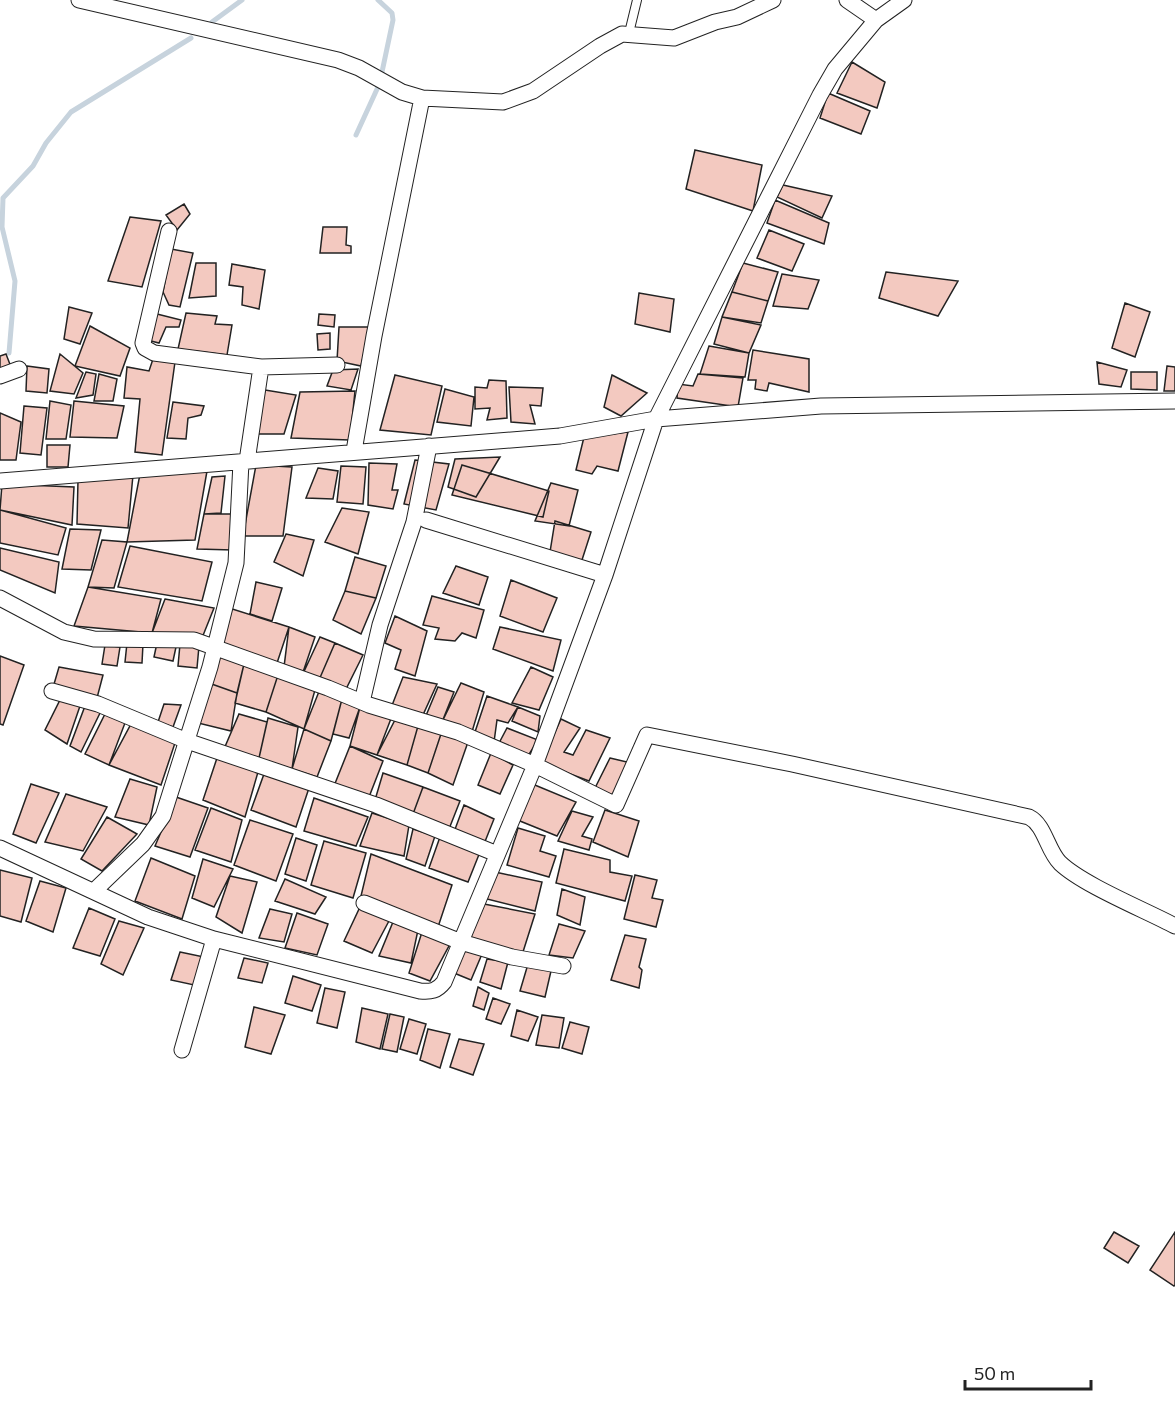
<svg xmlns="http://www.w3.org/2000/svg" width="1175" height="1410" font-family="Commissioner,sans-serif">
	<rect width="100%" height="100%" fill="#fff"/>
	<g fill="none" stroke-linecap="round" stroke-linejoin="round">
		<path stroke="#c7d3dd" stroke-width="5" d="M378,0L392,13L393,20L382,72
			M212,22L242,0
			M356,135L378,87
			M9,353L15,281L2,227L3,198L33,166L46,143L71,112L191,38"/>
	</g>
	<path fill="#f3c9c0" stroke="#222" stroke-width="1.5" d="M852,62L885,82L877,108L837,93Z
		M828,93L870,111L861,134L820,118Z
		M695,150L762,165L753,211L686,189Z
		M783,185L832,196L822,218L777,197Z
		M775,200L829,223L824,244L767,223Z
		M184,204L190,214L177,230L166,215Z
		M130,217L161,221L142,287L108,281Z
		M323,227H347L346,245L351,246V253H320Z
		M769,230L804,244L792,271L757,258Z
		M171,249L193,253L180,307L169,305L163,292Z
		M196,263H216V296L189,298Z
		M743,263L778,272L768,301L732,292Z
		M232,264L265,270L259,309L242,305L243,287L229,285Z
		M886,272L958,281L938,316L879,298Z
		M782,274L819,280L808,309L773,306Z
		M732,292L768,301L761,323L722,317Z
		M639,293L674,299L670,332L635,324Z
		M1125,303L1150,312L1135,357L1112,348Z
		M69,307L92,313L80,344L64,339Z
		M153,313L181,320L179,327H166L159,343L147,340Z
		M186,313L217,316L215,324L232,325L227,355L178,349Z
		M319,314L335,315L334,327L318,325Z
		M722,317L761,325L749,353L714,344Z
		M90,326L130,348L120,376L75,366Z
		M339,327H370L361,366L337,361Z
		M330,333V349L318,350L317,334Z
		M709,346L749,353L745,377L700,374Z
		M753,350L809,359V392L769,383L767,391L755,389L756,380H748Z
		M6,354L11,367L0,370V356Z
		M60,354L83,373L74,394L50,391Z
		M153,359L175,362L162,455L135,452L140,399L124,398L127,367L149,371Z
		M1097,362L1127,370L1121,387L1099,384Z
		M27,366L49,369L47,393L26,391Z
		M1167,366L1175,367V391H1164Z
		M358,369L351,390L327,386L333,370Z
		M86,372L96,374L93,395L76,398Z
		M1131,372H1157V390L1131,389Z
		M99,374L117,379L113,401H94Z
		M698,374L743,378L738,407L677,398L678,384L693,386Z
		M395,375L442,386L431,435L380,430Z
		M612,375L647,393L621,416L604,407Z
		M489,380L506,381L507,418L487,420L490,408L475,409V387L487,388Z
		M509,387L543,388L541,406L530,405L535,424L511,422Z
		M445,389L474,397L471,426L437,422Z
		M265,390L296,395L284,434H254Z
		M355,391L350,440L291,438L300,392Z
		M50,401L71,405L66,439H46Z
		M74,401L124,406L117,438L70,437Z
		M173,402L204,406L201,415L188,418L186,439L167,438Z
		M24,406L47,408L41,455L20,453Z
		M0,413L21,422L16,460H0Z
		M628,432L618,471L597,466L592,474L576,470L584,437Z
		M47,445H70L68,467H47Z
		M500,457L476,497L448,487L455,459Z
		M415,460L449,464L436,510L404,504Z
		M369,463L397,464L392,490H398L393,509L368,505Z
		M256,465L292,467L283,536H243Z
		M462,465L549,491L543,517L452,495Z
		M341,466L366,467L363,504L337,502Z
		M318,468L338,471L333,499L306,498Z
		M207,471L195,540L127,542L140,474Z
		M133,475L128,528L77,524L78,480Z
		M225,476L221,513L204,514L212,477Z
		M551,483L578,490L569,526L535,521Z
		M2,484L74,487L72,525L0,510Z
		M342,508L369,512L358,554L325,542Z
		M0,510L66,528L58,555L0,543Z
		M204,514H233V550L197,549Z
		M555,521L591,532L581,563L550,552Z
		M70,529L101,530L91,570L62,569Z
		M286,534L314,540L303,576L274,562Z
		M102,540L127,542L114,588L88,587Z
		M130,546L212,562L202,601L118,587Z
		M0,548L59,562L55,593L0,570Z
		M355,557L386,566L376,598L345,591Z
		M456,566L488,577L479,605L443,593Z
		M511,580L557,598L543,632L500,616Z
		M256,582L282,588L272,621L250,614Z
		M88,587L161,599L152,633L74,626Z
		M345,591L376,598L361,634L333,620Z
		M432,596L484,610L476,638L462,633L455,641L435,639L439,628L423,625Z
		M165,599L214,608L202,638L152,633Z
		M226,607L289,627L276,666L216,643Z
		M395,616L427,631L415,676L395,669L401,650L385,643Z
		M289,627L315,637L301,678L284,667Z
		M500,627L561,640L553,671L493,649Z
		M320,637L335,643L319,680L301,678Z
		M127,643L143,644L142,663L125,662Z
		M157,643L176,647L173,661L154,657Z
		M335,643L363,655L346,689L319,680Z
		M180,644L199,646L197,668L178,666Z
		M105,645L120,647L117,666L102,664Z
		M214,652L244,664L237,693L206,682Z
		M0,656L24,665L3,725L0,724Z
		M244,664L278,675L266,712L235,703Z
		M59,667L103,675L97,698L52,691Z
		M531,667L553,677L539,710L512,703Z
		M278,675L315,690L304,729L266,712Z
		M403,677L437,684L422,717L391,708Z
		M206,682L237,693L231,731L198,723Z
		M461,683L484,692L471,735L442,722Z
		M438,687L454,692L442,722L425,718Z
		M320,689L342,699L331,741L304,729Z
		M487,696L518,707L508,723L497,720L494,742L475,732Z
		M342,699L360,707L349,738L333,734Z
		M60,700L80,706L67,744L45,730Z
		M164,704L181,705L173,727L158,722Z
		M85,706L101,711L81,752L70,746Z
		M360,707L392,716L377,755L350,746Z
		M518,707L540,716L538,732L512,721Z
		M105,714L125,723L109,765L85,754Z
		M239,714L267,722L259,758L224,749Z
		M268,718L298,727L292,769L259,758Z
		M396,718L418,726L407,765L377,755Z
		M561,719L580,728L564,752L573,755L586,730L610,738L589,781L541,763Z
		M131,724L175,743L161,785L109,765Z
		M418,726L441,734L428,773L407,765Z
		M507,728L538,740L528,756L498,745Z
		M304,729L331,741L317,777L292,769Z
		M441,734L468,742L453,785L428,773Z
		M350,746L383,761L369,797L334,786Z
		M491,753L513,765L500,794L478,785Z
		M217,758L258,772L245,817L203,800Z
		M610,758L627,762L615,796L595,788Z
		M383,773L423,787L413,814L375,800Z
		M264,774L309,788L296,827L251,810Z
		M130,779L157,787L149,825L115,817Z
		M530,783L576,802L557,836L515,819Z
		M31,784L59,793L36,843L13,834Z
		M423,787L460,801L449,829L413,814Z
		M66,794L107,807L83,851L45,842Z
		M176,797L208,808L190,857L155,846Z
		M314,798L368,817L356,846L304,831Z
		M464,805L494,819L484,844L454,832Z
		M211,808L242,820L231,862L195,850Z
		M605,810L639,821L628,857L593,842Z
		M572,811L593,817L582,836L592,839L589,850L558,841Z
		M372,813L409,825L404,856L360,846Z
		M107,817L137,834L102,871L81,859Z
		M250,820L293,834L276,881L234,865Z
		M518,828L545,836L540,851L556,856L549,877L507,865Z
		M413,829L435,836L425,866L406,859Z
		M440,837L480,852L468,882L429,868Z
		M296,838L317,845L306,881L285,874Z
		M324,841L366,853L353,898L311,885Z
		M564,849L610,860V872L632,876L625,901L556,883Z
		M371,854L452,885L438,927L361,896Z
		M151,858L195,876L182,919L135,901Z
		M203,859L233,869L214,907L192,898Z
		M0,870L32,878L21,922L0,916Z
		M495,872L542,882L535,911L487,899Z
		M635,875L657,880L652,898L663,900L656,927L624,919Z
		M230,876L257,882L242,933L216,917Z
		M285,879L326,897L315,914L275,901Z
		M40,881L66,888L53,932L26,921Z
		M562,889L585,897L580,925L557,915Z
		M484,904L535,914L522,955L468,938Z
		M360,907L390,919L372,953L344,941Z
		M89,908L115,919L100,956L73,948Z
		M270,909L292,914L284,942L259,938Z
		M297,913L328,924L317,955L285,948Z
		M119,921L144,928L123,975L101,964Z
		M393,922L418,930L411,963L379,956Z
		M559,924L585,931L573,958L549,955Z
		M422,932L450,944L430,981L409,973Z
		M625,935L646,939L639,967L642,970L639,988L611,980Z
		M463,949L482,954L471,980L454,973Z
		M180,952L204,957L194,985L171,980Z
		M244,958L268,963L262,983L238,978Z
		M487,959L508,962L501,989L480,982Z
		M528,964L551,971L545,997L520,991Z
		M293,976L321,985L312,1011L285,1003Z
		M478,987L489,993L484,1010L473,1006Z
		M325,988L345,992L337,1028L317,1023Z
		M493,998L510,1004L501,1024L486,1019Z
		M254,1007L285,1015L271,1054L245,1047Z
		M362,1008L388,1014L380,1049L356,1042Z
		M517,1010L538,1017L528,1041L511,1036Z
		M390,1014L404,1017L397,1052L382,1049Z
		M542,1015L564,1018L559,1048L536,1045Z
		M409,1019L426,1024L417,1054L400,1049Z
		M570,1022L589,1027L582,1054L562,1048Z
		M428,1029L450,1034L440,1068L420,1060Z
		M459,1039L484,1044L473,1075L450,1067Z
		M1114,1232L1139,1246L1128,1263L1104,1248Z
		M1175,1232V1285L1174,1286L1150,1270Z"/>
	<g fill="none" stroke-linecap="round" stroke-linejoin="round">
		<g stroke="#222" stroke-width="10">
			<path id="lane" d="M629,33L637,0"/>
		</g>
		<g stroke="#222" stroke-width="17">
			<path id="street" d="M79,0L338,60L359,68L402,92L422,98L503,102L533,91L600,46L622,34L674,38L715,22L737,17L773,0
				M847,0L876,20L904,0
				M169,231L143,343L145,348L154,353L261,367
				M0,376L19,369
				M354,451L374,336L422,98
				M247,461L261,367L337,365
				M0,481L560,436L656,419L821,406L1175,401
				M426,520L605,575
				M0,598L64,632L94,639L194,640L328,688L369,705L458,732L535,765L616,805L647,735L792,764L1029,817C1045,825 1047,850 1060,863C1083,885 1145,910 1175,926
				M52,691L98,704L187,741L376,805L497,854
				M362,702L380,625L414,522L429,446
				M0,848L148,917L214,939L420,991C431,992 437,991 444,982L535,765L605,575L656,419L820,95L835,69L876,20
				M94,891L143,844L163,816L210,667L236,563L241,462
				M364,903L461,942L512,957L563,966
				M182,1050L214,939"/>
		</g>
		<use href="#lane" stroke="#fff" stroke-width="8"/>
		<use href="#street" stroke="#fff" stroke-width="15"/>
	</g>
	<path d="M965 1380v9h126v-9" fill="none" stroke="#222222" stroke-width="3"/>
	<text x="974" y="1380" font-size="18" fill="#222222" stroke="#ffffff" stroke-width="4.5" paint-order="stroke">50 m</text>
</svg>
